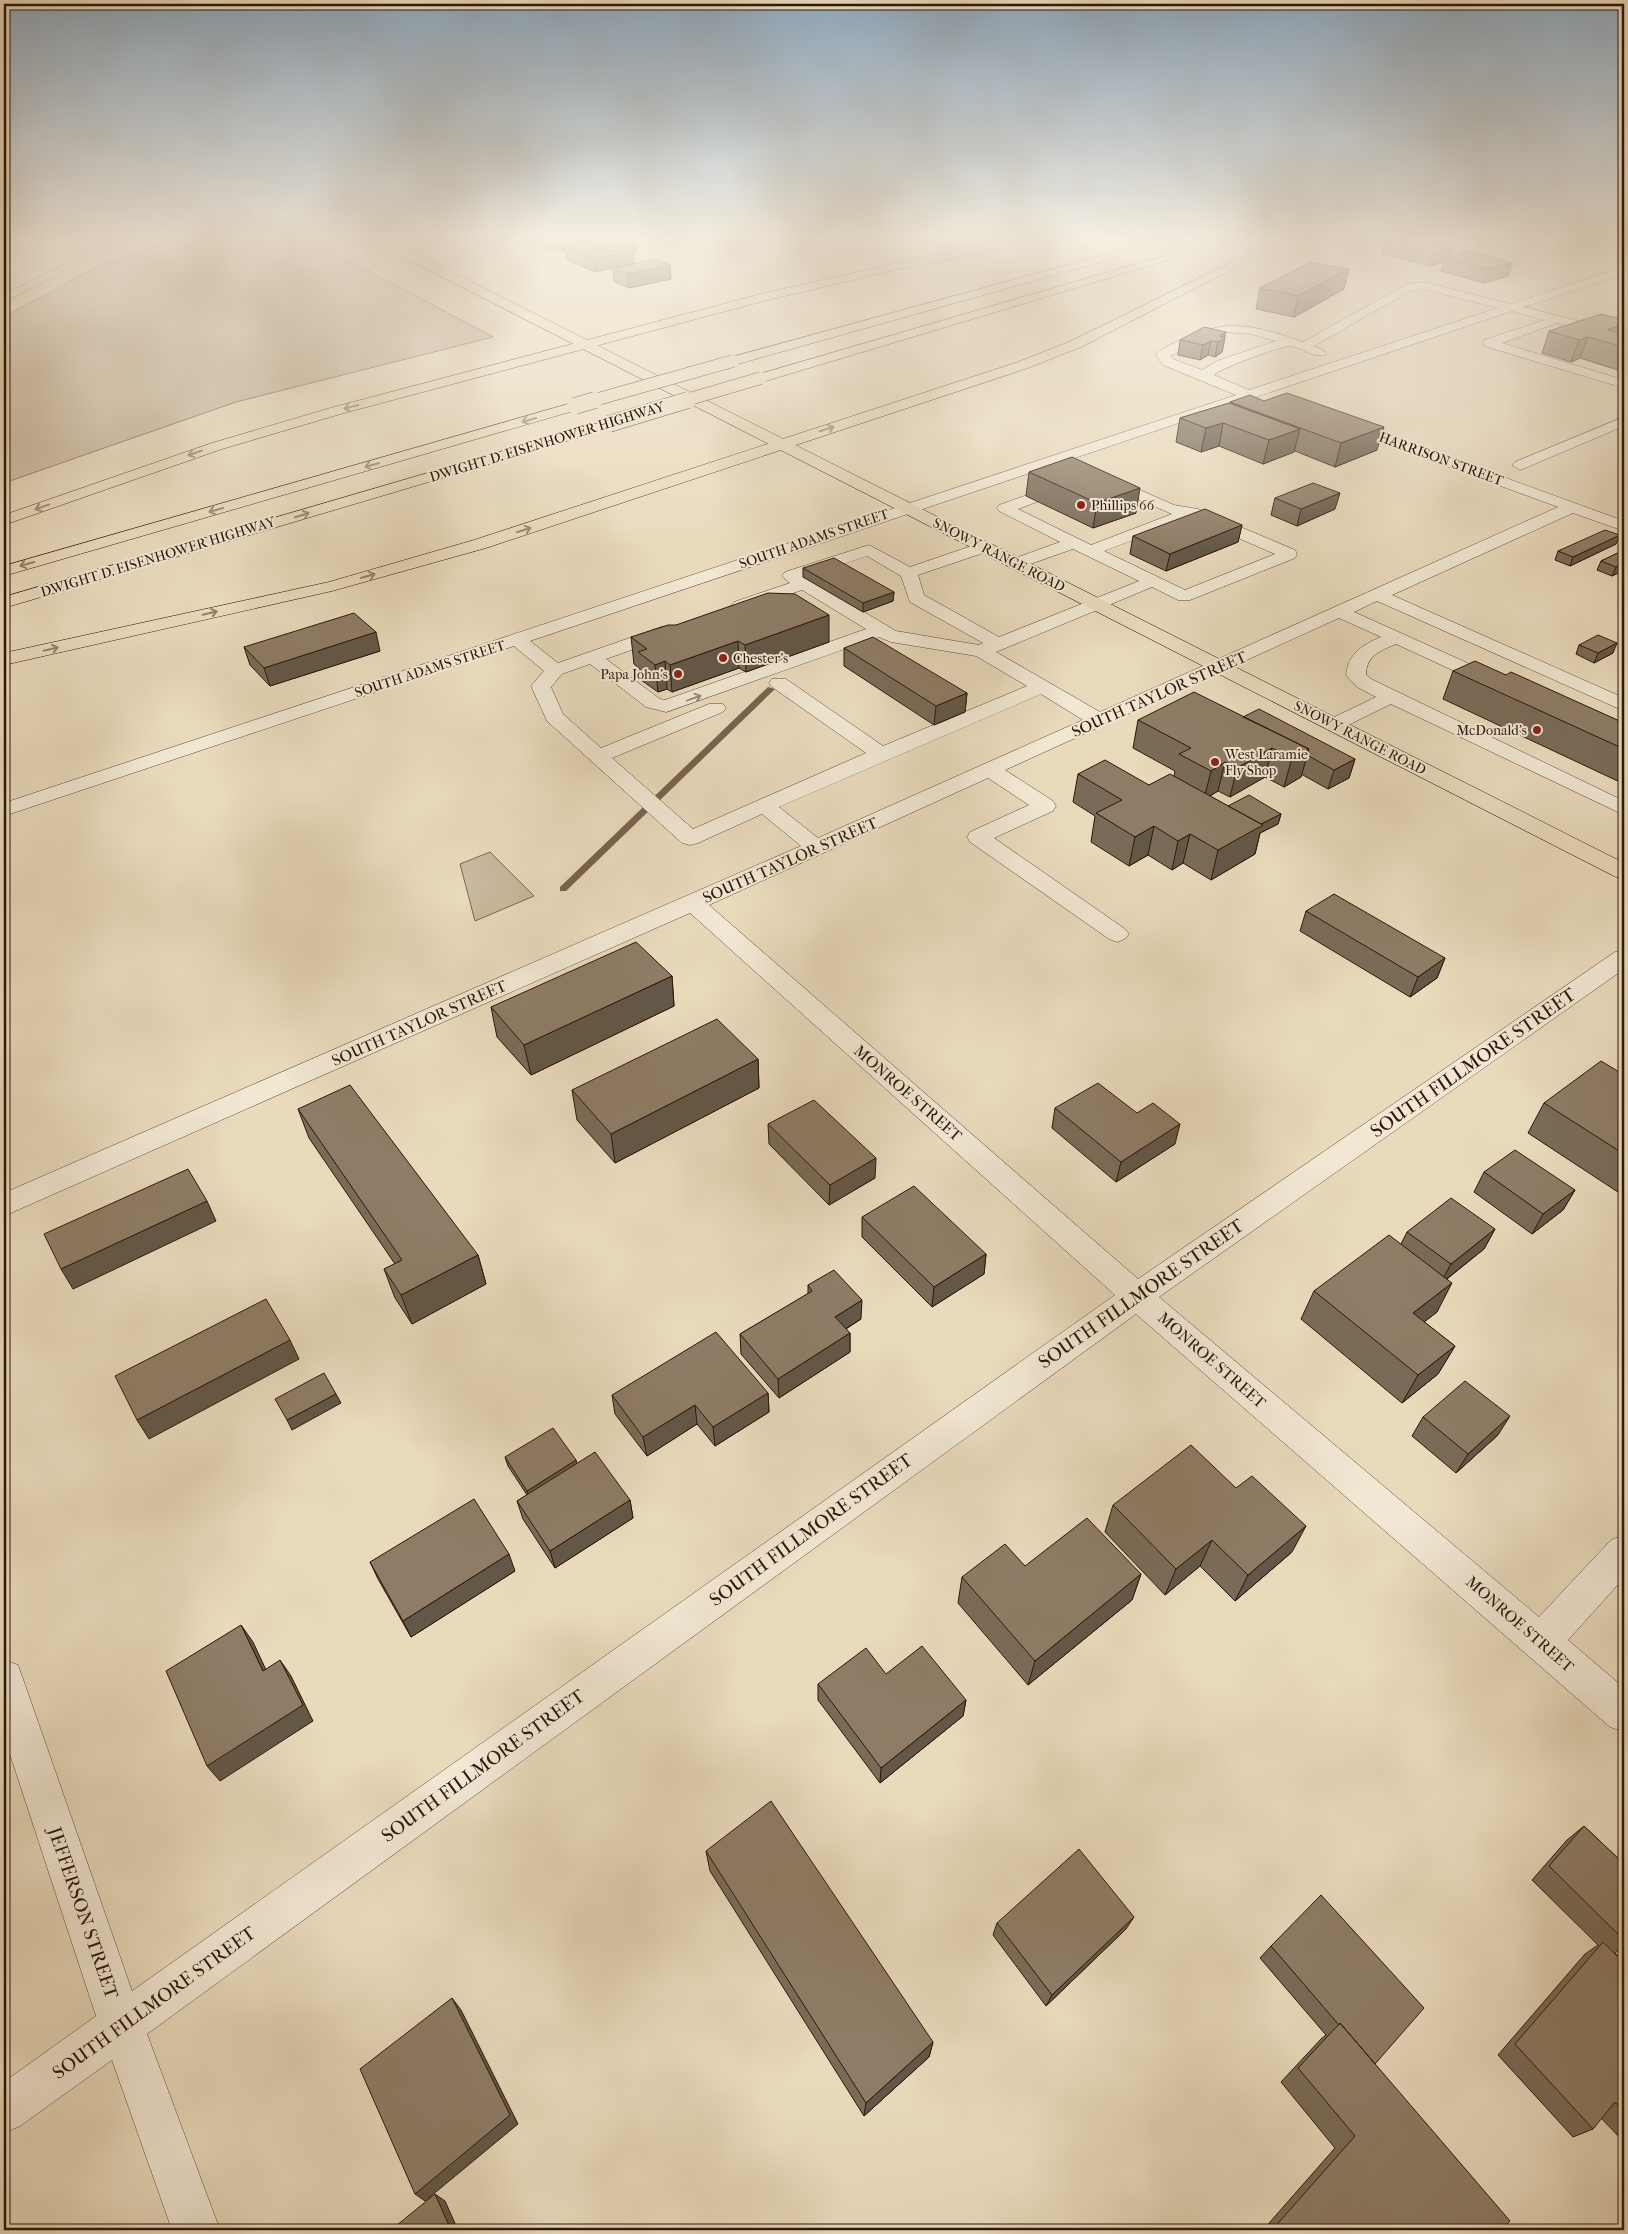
<svg xmlns="http://www.w3.org/2000/svg" width="1628" height="2234" font-family="'IM FELL French Canon',serif">
	<rect width="100%" height="100%" fill="#e9dabc"/>
	<filter id="stains"><feTurbulence type="fractalNoise" baseFrequency=".004" numOctaves="4"/><feColorMatrix values="0 0 0 0 .2 0 0 0 0 .09 0 0 0 0 .02 0 0 0 .5 -.17"/></filter>
	<radialGradient id="worn" r=".72"><stop offset=".6" stop-color="#630" stop-opacity="0"/><stop offset="1" stop-color="#630" stop-opacity=".3"/></radialGradient>
	<path fill="#c9b99e" stroke="#7a6854" d="M174,239H303L347,259L493,337L236,402L4,483V317L91,270Z
		M490,852L534,896L475,921L460,864Z"/>
	<g fill="none" stroke-linecap="round" stroke-linejoin="round">
		<path fill="#776450" fill-rule="evenodd" d="M768,687L775,689L566,891H560V887Z"/>
		<g stroke="#5b4836" stroke-width="1">
			<path id="minor" d="M1624,267V274L1524,307L1624,333V341L1557,323L1502,343L1624,380V388L1484,346L1483,343L1484,340L1544,320L1512,311L530,641L558,663L661,627H673L676,631L673,635L606,659L660,699L665,700L866,629L802,590L740,611L734,610L731,606L734,602L790,583L782,576L785,572L869,545L910,567L983,542L989,543L991,547L989,551L918,575L924,595L999,637L1139,581L1073,549L1016,569L1010,568L1008,564L1010,560L1060,542L999,511L997,508L999,505L1061,483L1066,481L1074,486L1071,489L1018,509L1091,545L1172,514L1101,483L1098,480L1101,477L1106,475L1174,505L1198,509L1295,550L1297,554L1295,558L1190,600H1178L1152,587L996,652L1100,712L1558,507L1342,428L1340,425L1342,422H1352L1624,521V531L1573,513L1392,595L1624,698V711L1377,601L1354,612L1503,679L1506,683L1503,687H1489L1396,644C1380,651 1367,655 1366,674L1371,679L1624,801V815L1391,704L1340,729L1333,731L1326,729L1323,725L1326,721L1376,697L1357,687L1346,675C1348,654 1362,645 1381,637L1339,618L1005,770L1053,801L1056,806L1053,811L994,838L1125,929L1129,934L1125,939L1117,942L1109,939L970,842L967,837L970,832L1029,805L988,778L709,905L1138,1279L1615,952L1624,950V969L1159,1297L1539,1617L1611,1540L1624,1535V1578L1568,1640L1624,1688V1732L1610,1727L1136,1314L147,2034L220,2230H172L112,2060L20,2126L4,2133V2082L96,2016L4,1736V1660L18,1665L23,1679L132,1991L1115,1295L690,913L4,1216V1193L801,846L762,814L698,843L690,845L682,843L547,721L531,686L544,671L514,646L4,816V803L1236,395L1163,365L1156,355C1161,348 1174,343 1182,339C1227,317 1257,326 1303,342L1407,284L1424,282L1511,304ZM1424,289L1498,308L1249,390L1214,375C1219,369 1283,345 1291,346C1302,348 1313,358 1325,355L1326,352L1314,346L1410,291ZM1224,332L1251,334L1276,341L1217,361L1202,370L1173,359L1170,356L1202,339ZM1192,518L1275,554L1185,590L1104,551ZM867,556L901,576L910,602L983,643L979,645L896,631L805,577ZM879,637L891,642L976,656L1027,686L883,746L786,679H772L769,683L772,687L866,753L693,829L612,758L723,712L726,708L723,704H709L601,748L563,714L551,687L562,674L590,664L646,707L666,712ZM1041,694L1083,720L818,838L779,807Z
				M1624,417V426L1525,468L1520,470L1512,465L1515,462Z"/>
		</g>
		<g stroke="#2c1709" stroke-width="1">
			<path id="major" d="M127,239H142L86,262L4,302V294L78,258Z
				M368,239H382L438,265L1624,863V879L1616,877Z"/>
		</g>
		<g stroke="#2c1709" stroke-width="1">
			<path id="highway" d="M1017,239H1040L1035,242L898,269L764,301L344,413L222,449L4,525V515L212,443L334,407L761,294L898,263Z
				M1222,239H1239L766,381L761,382L754,378L756,375Z
				M1278,239H1291L1081,347L1028,368L486,548L332,591L4,665V653L329,582L474,540L1018,362L1071,341Z
				M1115,252L1119,253V257L738,364L733,365L726,361L728,358Z
				M575,402L580,403L582,406L580,409L4,576V566Z
				M609,420L616,424L614,427L4,608V597Z"/>
		</g>
		<use href="#minor" fill="#f1e7d3" fill-rule="evenodd"/>
		<use href="#major" fill="#e9dabc" fill-rule="evenodd"/>
		<use href="#highway" fill="#e9dabc" fill-rule="evenodd"/>
		<g stroke="#2c1709" stroke-width="13" stroke-linecap="butt">
			<path id="highway-bridge-far1" d="M591,401L733,361
				M683,401L761,378"/>
		</g>
		<g stroke="#2c1709" stroke-width="17" stroke-linecap="butt">
			<path id="highway-bridge" d="M575,406L595,400
				M609,424L688,400"/>
		</g>
		<use href="#highway-bridge-far1" stroke="#e9dabc" stroke-width="12"/>
		<use href="#highway-bridge" stroke="#e9dabc" stroke-width="16"/>
	</g>
	<path fill="#7a6b58" stroke="#2c1709" d="M535,239H635L636,252L633,253L634,263L670,265L671,279L629,288L614,281L613,268L595,272L567,260L566,251L547,250L536,244Z
		M1457,239H1501L1480,245Z
		M1386,240L1453,247L1450,256L1508,276L1484,283L1441,271L1444,262L1429,266L1382,253Z
		M1349,269L1344,289L1294,317L1256,309L1260,288Z
		M1624,301V372L1580,358L1571,362L1542,353L1549,331L1618,318Z
		M1225,338L1222,352L1215,357L1208,355L1200,360L1178,355L1180,340Z
		M1230,402L1377,450L1335,467L1295,451L1294,452L1263,464L1219,446L1201,452L1176,442L1180,418L1230,403Z
		M1029,472L1136,513L1093,528L1026,496Z
		M1275,498L1335,509L1297,526L1271,515Z
		M1242,525L1238,542L1166,571L1130,554L1133,536Z
		M1620,535L1616,544L1570,566L1555,560L1558,551Z
		M1624,550V570L1612,576L1597,570L1601,561Z
		M803,568L894,592L893,601L863,612L803,577Z
		M631,637L829,642L746,672L739,668L672,692L667,689L658,692L641,680L640,669L634,664Z
		M1579,645L1613,653L1594,663L1576,654Z
		M244,647L380,651L270,686L250,665Z
		M844,648L967,693L965,712L934,725L844,666Z
		M1453,671L1506,675L1624,723V784L1443,699Z
		M1243,717L1355,759L1349,778L1328,789L1301,774V777L1284,787L1265,777L1230,797L1218,791L1210,796L1228,806L1281,814L1278,824L1260,833L1255,854L1211,880L1183,863L1172,870L1148,855L1129,866L1091,842L1095,816L1073,802L1078,774L1149,785L1174,776L1175,771L1133,748L1138,720Z
		M1306,911L1445,958L1437,978L1410,997L1300,931Z
		M672,976L674,1006L531,1075L497,1037L491,1007Z
		M758,1059L759,1088L615,1163L577,1120L572,1090Z
		M1624,1075V1196L1528,1133L1544,1103Z
		M1055,1108L1137,1113L1175,1144L1116,1182L1052,1128Z
		M298,1109L478,1255L486,1284L412,1324L395,1298L384,1269L395,1264L309,1138Z
		M768,1124L875,1178L829,1205L769,1144Z
		M1484,1172L1575,1190L1563,1210L1532,1234L1474,1192Z
		M862,1217L986,1254L984,1274L932,1307L862,1237Z
		M1495,1229L1484,1249L1447,1279L1437,1312L1424,1322L1455,1346L1438,1374L1402,1403L1301,1319L1314,1291L1401,1244L1407,1232Z
		M808,1285L861,1319L846,1329L850,1333V1352L779,1398L741,1354L740,1334L808,1294Z
		M768,1393L769,1412L715,1446L697,1424L647,1456L615,1414L612,1395Z
		M1423,1417L1498,1435L1456,1473L1412,1436Z
		M505,1457L576,1460V1464L630,1500L633,1518L555,1568L523,1519L517,1501L527,1495L508,1466Z
		M1113,1505L1292,1552L1235,1601L1200,1566L1165,1595L1105,1532Z
		M370,1562L515,1571L411,1637L378,1579Z
		M1025,1566L1141,1574L1132,1600L1028,1685L958,1603L962,1577Z
		M818,1684L966,1700L963,1716L880,1783L818,1700Z
		M1584,1826L1624,1864V1947L1615,1953L1624,1963V2141H1623L1601,2118L1593,2129L1573,2137L1498,2055L1585,1954L1598,1945L1532,1880L1567,1840Z
		M706,1851L933,2042L929,2057L864,2116L710,1871Z
		M997,1923L1126,1929L1046,2006L993,1935Z
		M1271,1946L1375,2064L1502,2230H1263L1335,2148L1281,2082L1321,2039L1326,2035L1260,1958Z"/>
	<path fill="#635747" stroke="#2c1709" d="M563,239H601L565,246L566,251L564,252Z
		M635,239L636,252L633,253L634,264L595,272L594,259L595,247Z
		M1482,239H1501L1480,245Z
		M1453,247L1450,259L1445,258L1444,262L1429,266L1433,253Z
		M1513,263L1508,276L1484,283L1488,269Z
		M670,265L671,279L629,288L627,274Z
		M1349,269L1344,289L1294,317L1298,296Z
		M1624,324V336L1607,330Z
		M1226,332L1222,352L1215,357L1219,336Z
		M1588,337L1580,358L1571,362L1579,340Z
		M1211,341L1208,355L1200,360L1203,345Z
		M1223,423L1219,446L1201,452L1206,428Z
		M1384,427L1377,450L1335,467L1341,443Z
		M1300,429L1294,452L1263,464L1269,440Z
		M1140,488L1136,513L1093,528L1097,503Z
		M1340,493L1335,509L1297,526L1301,509Z
		M1242,525L1238,542L1166,571L1170,554Z
		M1620,535L1616,544L1570,566L1573,557Z
		M1624,563V570L1612,576L1616,567Z
		M894,592L893,601L863,612V603Z
		M829,615V642L746,672L745,645Z
		M376,632L380,651L270,686L264,668Z
		M738,641L739,668L672,692L670,665Z
		M1617,643L1613,653L1594,663L1598,653Z
		M665,661L667,689L658,692L655,665Z
		M967,693L965,712L934,725L936,706Z
		M1272,748L1265,777L1230,797L1237,768Z
		M1309,749L1301,777L1284,787L1292,758Z
		M1355,759L1349,778L1328,789L1334,770Z
		M1225,762L1218,791L1204,799L1211,771Z
		M1281,814L1278,824L1260,833L1255,854L1211,880L1218,850L1251,829Z
		M1154,826L1148,855L1129,866L1135,837Z
		M1190,834L1183,863L1172,870L1178,841Z
		M1445,958L1437,978L1410,997L1418,977Z
		M672,976L674,1006L531,1075L524,1045Z
		M758,1059L759,1088L615,1163L611,1134Z
		M1180,1124L1175,1144L1116,1182L1121,1162Z
		M876,1158L875,1178L829,1205L830,1185Z
		M1575,1190L1563,1210L1532,1234L1543,1214Z
		M207,1201L216,1221L73,1289L61,1269Z
		M1495,1229L1484,1249L1440,1284L1451,1264Z
		M986,1254L984,1274L932,1307L934,1287Z
		M478,1255L486,1284L412,1324L401,1295Z
		M1452,1283L1437,1312L1398,1342L1413,1313Z
		M862,1300L861,1319L834,1336L835,1317Z
		M850,1333V1352L779,1398L778,1379Z
		M290,1340L299,1359L149,1439L137,1420Z
		M1455,1346L1438,1374L1402,1403L1418,1375Z
		M768,1393L769,1412L715,1446L713,1427Z
		M336,1394L341,1403L292,1430L287,1420Z
		M695,1405L697,1424L647,1456L643,1437Z
		M1510,1416L1498,1435L1456,1473L1468,1454Z
		M576,1460L578,1469L530,1500L527,1491Z
		M630,1500L633,1518L555,1568L550,1551Z
		M1306,1526L1292,1552L1235,1601L1248,1575Z
		M1212,1540L1200,1566L1165,1595L1176,1569Z
		M509,1554L515,1571L411,1637L403,1621Z
		M1141,1574L1132,1600L1028,1685L1035,1661Z
		M241,1625L253,1642L274,1687L263,1671Z
		M280,1660L291,1676L313,1721L220,1781L207,1766Z
		M966,1700L963,1716L880,1783L881,1768Z
		M1134,1917L1126,1929L1046,2006L1052,1995Z
		M452,1998L461,2010L518,2124L425,2201L415,2194Z
		M933,2042L929,2057L864,2116L866,2103Z
		M435,2194L445,2201L458,2230H451Z"/>
	<path fill="#8e7c66" stroke="#2c1709" d="M602,239H635L595,247L605,252L625,247L633,251L594,259L565,246Z
		M1389,239H1424L1453,247L1433,253L1386,240Z
		M1468,251L1513,263L1488,269L1445,258Z
		M656,259L670,265L627,274L613,268Z
		M1311,262L1349,269L1298,296L1260,288Z
		M1601,314L1624,320V324L1607,330L1624,334V347L1588,337L1579,340L1549,331Z
		M1204,327L1226,332L1219,336L1225,338L1218,342L1211,341L1203,345L1180,340Z
		M1287,393L1384,427L1341,443L1230,402L1250,395L1264,401Z
		M1229,403L1300,429L1269,440L1223,423L1206,428L1180,418Z
		M1072,457L1140,488L1097,503L1029,472Z
		M1313,483L1340,493L1301,509L1275,498Z
		M1205,509L1242,525L1170,554L1133,536Z
		M1605,530L1620,535L1573,557L1558,551Z
		M1624,550V563L1616,567L1601,561Z
		M834,558L894,592L863,603L803,568Z
		M768,593L795,594L829,615L745,645L738,641L670,665L665,661L655,665L638,652L647,649L631,637L668,625H676Z
		M354,613L376,632L264,668L244,647Z
		M1598,635L1617,643L1598,653L1579,645Z
		M873,637L967,693L936,706L844,648Z
		M1475,661L1506,675L1511,672L1624,723V749L1453,671Z
		M1194,692L1309,749L1292,758L1272,748L1237,768L1225,762L1211,771L1179,754L1191,748L1138,720Z
		M1259,709L1355,759L1334,770L1307,755L1309,749L1243,717Z
		M1105,760L1149,785L1170,774L1263,825L1218,850L1190,834L1178,841L1154,826L1135,837L1096,813L1122,800L1078,774Z
		M1249,795L1281,814L1261,824L1228,806Z
		M1334,894L1445,958L1418,977L1306,911Z
		M636,942L672,976L524,1045L491,1007Z
		M717,1019L758,1059L611,1134L572,1090Z
		M1601,1061L1624,1075V1154L1544,1103Z
		M1098,1083L1137,1113L1153,1103L1180,1124L1121,1162L1055,1108Z
		M350,1085L478,1255L401,1295L384,1269L402,1260L298,1109Z
		M814,1100L876,1158L830,1185L768,1124Z
		M1515,1150L1575,1190L1543,1214L1484,1172Z
		M188,1169L207,1201L61,1269L44,1234Z
		M914,1186L986,1254L934,1287L862,1217Z
		M1451,1198L1495,1229L1451,1264L1407,1232Z
		M1389,1235L1452,1283L1413,1313L1455,1346L1418,1375L1314,1291Z
		M834,1270L862,1300L835,1317L850,1333L778,1379L740,1334L812,1291L808,1285Z
		M266,1299L290,1340L137,1420L115,1376Z
		M716,1332L768,1393L713,1427L695,1405L643,1437L612,1395Z
		M324,1373L336,1394L287,1420L275,1399Z
		M1465,1381L1510,1416L1468,1454L1423,1417Z
		M553,1428L576,1460L527,1491L505,1457Z
		M1191,1445L1236,1488L1252,1476L1306,1526L1248,1575L1212,1540L1176,1569L1113,1505Z
		M595,1452L630,1500L550,1551L517,1501Z
		M474,1499L509,1554L403,1621L370,1562Z
		M1087,1518L1141,1574L1035,1661L962,1577L1005,1544L1025,1566Z
		M241,1625L263,1671L280,1660L303,1705L207,1766L166,1671Z
		M922,1646L966,1700L881,1768L818,1684L866,1648L886,1674Z
		M771,1801L933,2042L866,2103L706,1851Z
		M1584,1826L1624,1864V1940L1549,1866Z
		M1079,1849L1134,1917L1052,1995L997,1923Z
		M1321,1895L1424,2008L1375,2064L1340,2023L1339,2025L1271,1946Z
		M1603,1942L1624,1963V2112L1615,2102L1593,2129L1515,2044Z
		M452,1998L510,2115L415,2194L360,2069Z
		M1340,2023L1510,2221L1502,2230H1272L1355,2136L1298,2068Z
		M435,2194L451,2230H391Z"/>
	<defs><path id="oneway-shaft" d="M-6 0H5M1.5-3L5.5 0L1.5 3" fill="none" stroke-width="1.6" stroke-linecap="round" stroke-linejoin="round" transform="scale(1.25)"/></defs>
	<g stroke="#94826b">
		<use href="#oneway-shaft" transform="translate(351 407) rotate(165)"/>
		<use href="#oneway-shaft" transform="translate(529 420) rotate(164)"/>
		<use href="#oneway-shaft" transform="translate(827 429) rotate(-18)"/>
		<use href="#oneway-shaft" transform="translate(195 453) rotate(161)"/>
		<use href="#oneway-shaft" transform="translate(372 465) rotate(164)"/>
		<use href="#oneway-shaft" transform="translate(42 507) rotate(160)"/>
		<use href="#oneway-shaft" transform="translate(216 510) rotate(164)"/>
		<use href="#oneway-shaft" transform="translate(302 515) rotate(-17)"/>
		<use href="#oneway-shaft" transform="translate(524 530) rotate(-18)"/>
		<use href="#oneway-shaft" transform="translate(27 564) rotate(164)"/>
		<use href="#oneway-shaft" transform="translate(368 576) rotate(-16)"/>
		<use href="#oneway-shaft" transform="translate(210 613) rotate(-13)"/>
		<use href="#oneway-shaft" transform="translate(51 649) rotate(-13)"/>
	</g>
	<use stroke="#988978" href="#oneway-shaft" transform="translate(694 698) rotate(-20)"/>
	<linearGradient id="sky" x2="0" y2="1"><stop stop-color="#8fa9be"/><stop offset="0.43" stop-color="#f5eee1"/><stop offset="1" stop-color="#f5eee1" stop-opacity="0"/></linearGradient>
	<rect width="1628" height="552" fill="url(#sky)"/>
	<g fill="#8f2418" stroke="#f1e7d3" stroke-width="2">
		<circle cx="1081" cy="505" r="5"/>
		<circle cx="723" cy="658" r="5"/>
		<circle cx="678" cy="674" r="5"/>
		<circle cx="1537" cy="730" r="5"/>
		<circle cx="1215" cy="762" r="5"/>
	</g>
	<g text-anchor="middle" dominant-baseline="central" stroke-width="4" stroke-linejoin="round" paint-order="stroke">
		<g font-size="14" fill="#2c1709" stroke="#f1e7d3">
			<text transform="translate(547 442) rotate(-17)">DWIGHT D. EISENHOWER HIGHWAY</text>
			<text transform="translate(1441 459) rotate(20)">HARRISON STREET</text>
			<text transform="translate(814 539) rotate(-19)">SOUTH ADAMS STREET</text>
			<text transform="translate(999 555) rotate(27)">SNOWY RANGE ROAD</text>
			<text transform="translate(158 557) rotate(-17)">DWIGHT D. EISENHOWER HIGHWAY</text>
			<text transform="translate(430 669) rotate(-18)">SOUTH ADAMS STREET</text>
			<text transform="translate(1360 738) rotate(27)">SNOWY RANGE ROAD</text>
		</g>
		<g font-size="14" fill="#2c1709" stroke="#f1e7d3" text-anchor="start">
			<text x="1091" y="505">Phillips 66</text>
			<text x="733" y="658">Chester's</text>
			<text x="668" y="674" text-anchor="end">Papa John's</text>
			<text x="1527" y="730" text-anchor="end">McDonald's</text>
			<text x="1225" y="754">West Laramie<tspan x="1225" dy="16">Fly Shop</tspan></text>
		</g>
		<g font-size="16" fill="#2c1709" stroke="#f1e7d3">
			<text transform="translate(1159 694) rotate(-24)">SOUTH TAYLOR STREET</text>
			<text transform="translate(790 860) rotate(-24)">SOUTH TAYLOR STREET</text>
			<text transform="translate(419 1023) rotate(-24)">SOUTH TAYLOR STREET</text>
			<text transform="translate(908 1093) rotate(41)">MONROE STREET</text>
			<text transform="translate(1212 1360) rotate(41)">MONROE STREET</text>
			<text transform="translate(1520 1624) rotate(41)">MONROE STREET</text>
		</g>
		<g font-size="19" fill="#2c1709" stroke="#f1e7d3">
			<text transform="translate(1473 1063) rotate(-35)">SOUTH FILLMORE STREET</text>
			<text transform="translate(1141 1294) rotate(-35)">SOUTH FILLMORE STREET</text>
			<text transform="translate(811 1530) rotate(-36)">SOUTH FILLMORE STREET</text>
			<text transform="translate(483 1766) rotate(-36)">SOUTH FILLMORE STREET</text>
			<text transform="translate(83 1913) rotate(71)">JEFFERSON STREET</text>
			<text transform="translate(154 2003) rotate(-36)">SOUTH FILLMORE STREET</text>
		</g>
	</g>
	<rect width="1628" height="2234" fill="none" stroke="#e9dabc" stroke-width="20"/>
	<rect x="5" y="5" width="1618" height="2224" fill="none" stroke="#2c1709" stroke-width="2.5"/>
	<rect x="10" y="10" width="1608" height="2214" fill="none" stroke="#2c1709"/>
	<rect width="100%" height="100%" filter="url(#stains)"/>
	<rect width="100%" height="100%" fill="url(#worn)"/>
</svg>
